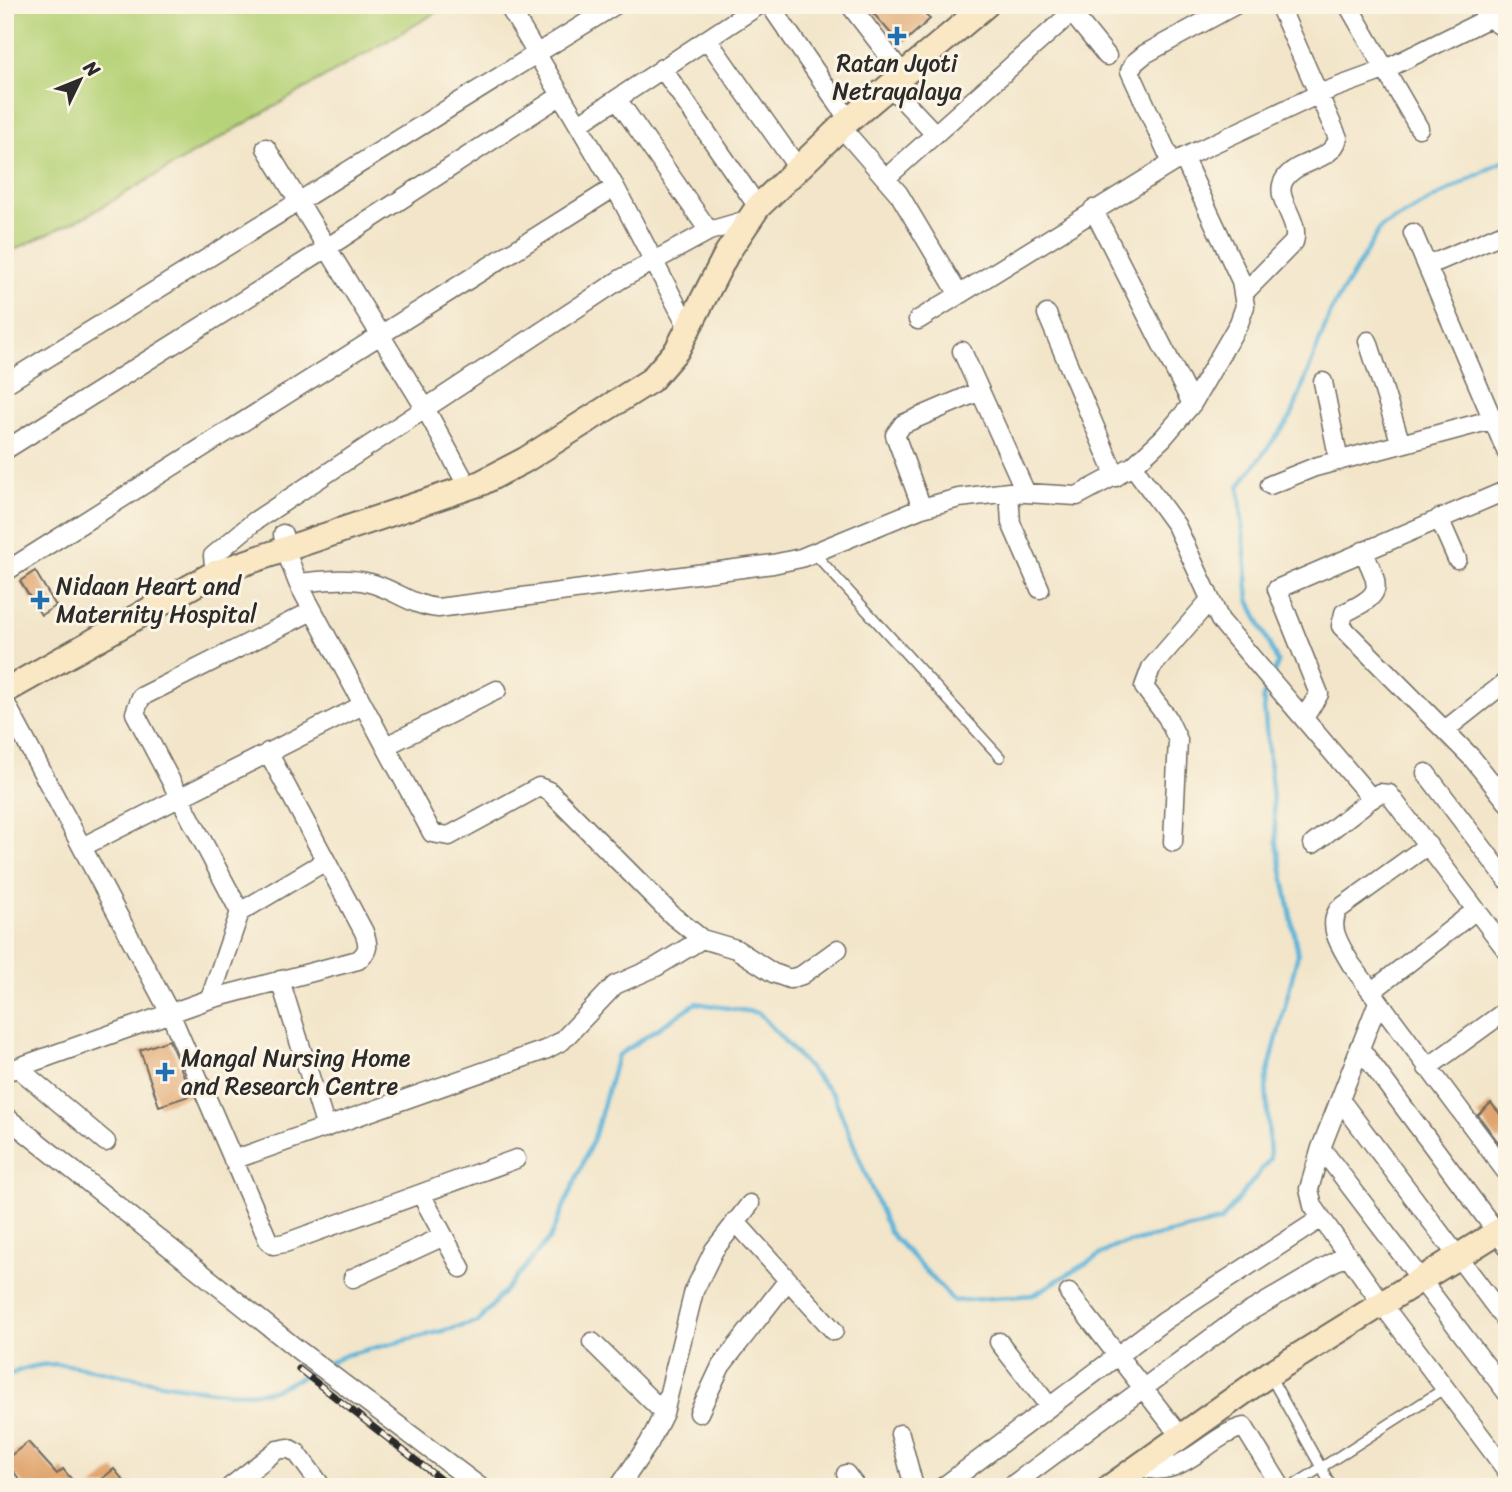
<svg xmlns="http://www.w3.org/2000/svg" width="1512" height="1492" font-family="Sriracha,sans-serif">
	<rect width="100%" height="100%" fill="#fcf5e5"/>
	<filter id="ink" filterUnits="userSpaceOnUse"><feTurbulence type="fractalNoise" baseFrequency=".0143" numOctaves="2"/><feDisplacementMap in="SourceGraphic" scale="14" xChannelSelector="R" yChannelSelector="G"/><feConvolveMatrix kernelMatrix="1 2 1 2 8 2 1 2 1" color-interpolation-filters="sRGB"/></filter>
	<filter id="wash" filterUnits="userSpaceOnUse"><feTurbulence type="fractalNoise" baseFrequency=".00686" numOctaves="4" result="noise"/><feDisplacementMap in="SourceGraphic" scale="28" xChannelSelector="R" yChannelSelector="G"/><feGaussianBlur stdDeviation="1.57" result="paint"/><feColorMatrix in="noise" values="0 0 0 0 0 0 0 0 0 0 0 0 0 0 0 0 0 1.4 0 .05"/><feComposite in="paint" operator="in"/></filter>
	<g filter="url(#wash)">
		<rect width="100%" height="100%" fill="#f2e5c9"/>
		<path fill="#b7d379" stroke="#717f52" stroke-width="2" d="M5,5H449L86,216L5,254Z"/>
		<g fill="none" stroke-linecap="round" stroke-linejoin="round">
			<path stroke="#5bb4d9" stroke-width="4.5" d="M1273,675L1278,663L1249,600L1239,486L1291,417L1331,311L1381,227L1507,159
				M324,1365L346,1355L478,1322L550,1238L595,1135L617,1056L696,1003L759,1013L834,1096L889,1232L954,1301L1033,1295L1115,1246L1221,1221L1270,1159L1266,1081L1298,954L1277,843L1263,697L1268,686
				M5,1377C49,1353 84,1369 130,1377C166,1384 226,1396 262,1392C280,1390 300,1377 316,1369"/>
		</g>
		<g id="blocks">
			<path fill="#e0a46d" d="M866,5H913L930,19L901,45Z
				M35,571L56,606L41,615L20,581Z
				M169,1040L192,1095L159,1106L140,1050Z
				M1491,1103L1507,1122V1135L1498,1142L1478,1115Z
				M28,1442L57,1474L63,1469L78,1487H25L5,1460Z
				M114,1469L129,1487H92Z"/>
		</g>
	</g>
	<g filter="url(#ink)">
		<use href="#blocks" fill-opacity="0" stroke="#716c62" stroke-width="2"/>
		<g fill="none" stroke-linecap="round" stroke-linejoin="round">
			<g stroke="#716c62" stroke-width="12">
				<path id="lane" d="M814,553L1000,757
					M1270,1376L1332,1487
					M1291,1487L1445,1388"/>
			</g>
			<g stroke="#716c62" stroke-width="21">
				<path id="street" d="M508,5L615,187L688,327
					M770,5L849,120
					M850,5L902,73
					M1348,5L1419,128
					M1072,13L1107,56
					M707,39L798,168
					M662,68L758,207
					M889,85L935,134
					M617,99L709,231
					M579,124L759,5
					M841,127L899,194L959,295
					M266,148L425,408L462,476L465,489
					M1172,163L1130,71L1134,63L1145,54L1235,5
					M886,178L1080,5
					M1093,209L1192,404
					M1413,233L1507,453
					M1427,263L1439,261L1504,233
					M1245,292L1294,242C1301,219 1273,199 1284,180C1296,159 1332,163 1338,138L1279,5
					M1047,314L1116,477
					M918,320L1172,163L1321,93L1384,70L1489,18L1507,30
					M1368,341L1401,444
					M962,351L1026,493
					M1323,382L1339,461
					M5,384L615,5
					M5,450L325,249L560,96
					M1133,466L1176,525L1220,620L1372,799
					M1270,485L1315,467L1491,420
					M1009,492L1011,523L1040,589
					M922,508L895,435L903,424L980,391
					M1439,518L1457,559
					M283,534L285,549L298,583L432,833L449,836L539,787L549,791L673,916L702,939L736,949L773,973L790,979L802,975L838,949
					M1363,551C1381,589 1384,594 1344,613L1341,626L1472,758L1507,802
					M5,572L615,187
					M215,573L213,556L255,521L621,279L709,231L747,220
					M298,583C321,581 347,577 370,583C394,589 412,606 438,608L773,564L801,558L922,508L959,498L1009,492L1077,496L1133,466L1163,438L1192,404L1239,323L1245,306L1241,281L1184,159
					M5,702L170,1013L268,1240L273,1245L285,1243L516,1159
					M1304,718L1319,694L1277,589L1507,490
					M1445,730L1507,681
					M386,746L497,690
					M1426,773L1507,880
					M1173,842L1178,740L1167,717L1144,687L1151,668L1209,601
					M1313,844L1379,793L1389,794L1507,951
					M1428,845L1339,909C1326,927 1342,948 1351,964L1507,1173
					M82,847L363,705
					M240,912L135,713L141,697L312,611
					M280,980L326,1128
					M1371,992L1476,910
					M210,999L240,912L324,862
					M1378,1002L1321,1148L1309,1189L1313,1206L1382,1304L1507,1471
					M1359,1047L1507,1246
					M18,1068L106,1142
					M1427,1068L1507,1010
					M5,1072L210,999L358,960C369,951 369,945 364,932L268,752
					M1341,1101L1507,1322
					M5,1116L297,1349L480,1487
					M1321,1148L1507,1393
					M233,1160L545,1050L562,1041L615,985L656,967L702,939
					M422,1196L461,1268
					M735,1221L834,1331
					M353,1278L442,1237
					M1069,1293L1181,1437
					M592,1342L664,1413
					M999,1342L1049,1406
					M699,1413L721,1366L788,1280
					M900,1434L914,1487
					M1139,1466C1180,1483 1207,1436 1244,1427L1281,1487
					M846,1474L856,1487
					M5,1483L8,1487
					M230,1487L277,1450L288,1448L297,1453L322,1487
					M619,1487L649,1443L664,1413L694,1291L714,1250L750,1204
					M943,1487L1165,1320L1320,1219
					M1010,1487L1237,1319L1346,1255"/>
			</g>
			<g stroke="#716c62" stroke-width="28">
				<path id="secondary" d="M5,691L215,573L481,483L525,460L651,380L677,350L727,253L758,207L841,127L986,5
					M1110,1487L1269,1374L1507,1226"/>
			</g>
			<use href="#lane" stroke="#fff" stroke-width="9"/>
			<use href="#street" stroke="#fff" stroke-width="18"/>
			<use href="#secondary" stroke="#fae7c3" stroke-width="24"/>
			<g stroke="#2b2b2b" stroke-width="7">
				<path id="rail" d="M299,1369L450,1487"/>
			</g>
			<use href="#rail" stroke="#fcf5e5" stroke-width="4.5" stroke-dasharray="13" stroke-linecap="butt"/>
		</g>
	</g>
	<g fill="#1f6fb2" stroke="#fcf5e5" stroke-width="2.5">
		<path d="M893.5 25.5h7v7h7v7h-7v7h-7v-7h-7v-7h7z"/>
		<path d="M36.5 589.5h7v7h7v7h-7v7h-7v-7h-7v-7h7z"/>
		<path d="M161.5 1061.5h7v7h7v7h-7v7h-7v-7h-7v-7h7z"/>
	</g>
	<g text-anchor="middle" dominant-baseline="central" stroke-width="6" stroke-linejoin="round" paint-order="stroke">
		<g font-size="24" fill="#2b2b2b" stroke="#fcf5e5" text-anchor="start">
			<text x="897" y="63" text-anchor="middle">Ratan Jyoti<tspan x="897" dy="28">Netrayalaya</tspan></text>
			<text x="56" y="586">Nidaan Heart and<tspan x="56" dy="28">Maternity Hospital</tspan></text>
			<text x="181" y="1058">Mangal Nursing Home<tspan x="181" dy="28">and Research Centre</tspan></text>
		</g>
	</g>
	<rect width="1512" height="1492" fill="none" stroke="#fcf5e5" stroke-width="28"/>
	<g transform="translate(80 80) rotate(47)" stroke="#fcf5e5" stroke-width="5" paint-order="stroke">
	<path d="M0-5L12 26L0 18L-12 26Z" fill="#2b2b2b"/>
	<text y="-10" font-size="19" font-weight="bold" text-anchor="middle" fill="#2b2b2b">N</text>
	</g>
</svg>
